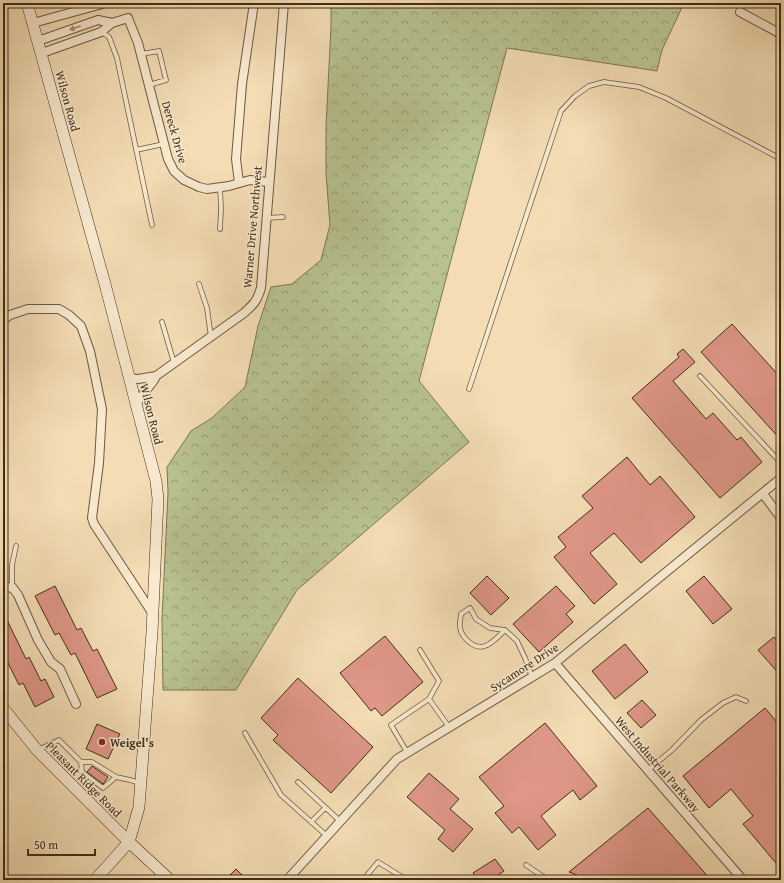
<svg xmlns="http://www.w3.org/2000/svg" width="784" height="883" font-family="'Gentium Book Plus',serif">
	<defs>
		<pattern id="forest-crowns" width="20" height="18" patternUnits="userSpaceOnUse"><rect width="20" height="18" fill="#b8c290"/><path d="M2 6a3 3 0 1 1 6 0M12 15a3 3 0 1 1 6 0" fill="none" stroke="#979e75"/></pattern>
	</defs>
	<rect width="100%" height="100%" fill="#f4ddb5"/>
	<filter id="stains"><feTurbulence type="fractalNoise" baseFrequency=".005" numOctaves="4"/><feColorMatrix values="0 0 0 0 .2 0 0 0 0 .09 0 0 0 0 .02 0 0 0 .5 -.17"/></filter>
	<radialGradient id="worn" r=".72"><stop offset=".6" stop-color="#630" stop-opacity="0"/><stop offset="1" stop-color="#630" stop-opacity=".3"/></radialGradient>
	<path fill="url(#forest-crowns)" stroke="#7c7853" d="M331,3H684L662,50L657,71L507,48L419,381L469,442L297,590L236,690H163L162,619L168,493L167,467L191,431L212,418L245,387L258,326L271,287L292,284L321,260L330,225L326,173V127L331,26Z"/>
	<path fill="#e09789" stroke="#402d16" d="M732,324L781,378V440L701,352Z
		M683,349L695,362L673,381L706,419L713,413L737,440L741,437L762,462L720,498L632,398L679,357L677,354Z
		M627,457L650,485L660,476L695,517L641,563L614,533L590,553L617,584L594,604L554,557L566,547L558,537L593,508L582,496Z
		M487,576L509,598L491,615L470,593Z
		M704,576L732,609L713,624L686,591Z
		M55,586L77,630L81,628L93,651L97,649L117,689L97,698L75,653L71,655L59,633L55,635L35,596Z
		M556,586L575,606L566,614L573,622L539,652L513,624Z
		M3,612L26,659L29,657L41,681L45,679L54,697L35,707L23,683L19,685L7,661L3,663Z
		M385,636L423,682L382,716L375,708L371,711L340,673Z
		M774,637L781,645V676L758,650Z
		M625,644L648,672L615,699L592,671Z
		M298,678L373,747L331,793L273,740L278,735L261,718Z
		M642,700L656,715L641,728L627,713Z
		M765,708L781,727V869L743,824L753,816L731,789L709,808L683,776Z
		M545,723L597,786L580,800L573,790L541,816L556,835L538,850L519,827L512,833L495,813L504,806L479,777Z
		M97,724L120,734L108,759L86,749Z
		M92,766L108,777L103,784L87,772Z
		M429,773L459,799L450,809L473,829L453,852L438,839L445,830L407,797Z
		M648,808L711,880H590L569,872Z
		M495,859L504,871L491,880H478L473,873Z
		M236,869L247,880H225Z"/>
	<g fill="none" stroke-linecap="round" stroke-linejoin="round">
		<g stroke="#6d593e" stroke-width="5.5">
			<path id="lane" d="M102,32L109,37L117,58L152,225
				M141,54L159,51L166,80L149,85
				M136,150L164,144
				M220,187L221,209L220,229
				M266,218L283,217
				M199,284L207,308L211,337
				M162,322L174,363
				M700,376L781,463
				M469,389L561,111L575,96L589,86L604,82L639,87L666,98L781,159
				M12,587V565L16,546
				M505,630C499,636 493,643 485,646C474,650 461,637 460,627C459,623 461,618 461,614L470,608L476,619L490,628L505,630L517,641L525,658L532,677
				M420,650L439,681L429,699
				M245,733L281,795L327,836
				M38,750L59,740L81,762
				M407,752L391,725L429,699L449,727
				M648,770L672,750L701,720L723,703L736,697L746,701
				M116,777L92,762H81L82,772L103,788L116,777L130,780L140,783
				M298,782L340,821
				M311,822L325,808
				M526,865L548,880
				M363,880L378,862L407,880"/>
		</g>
		<g stroke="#6d593e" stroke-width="10">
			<path id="street" d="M740,12L781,34
				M33,23L106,3
				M38,41L98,20L112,23
				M42,53L101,32L112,23L128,18L138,43L168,159L174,171L184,180L199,187L207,189L229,186L250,180L268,182
				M239,183L236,159L242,84L254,3
				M3,320L10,315L28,309H59L69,315L81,326L90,351L102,409L99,463L92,518L94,524L153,614
				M129,378L138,379L156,376L244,313C254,304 257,301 261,288L284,3
				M136,404L154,380L156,376
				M763,494L781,518
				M3,588L12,587L18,595L38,640L51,662L60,669L76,704
				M555,663L743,880
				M287,880L397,759L555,663L781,478"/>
		</g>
		<g stroke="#402d16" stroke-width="12">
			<path id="secondary" d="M27,3L105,284L156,481L158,499L152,632L139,807L129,842L95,880
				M3,708L37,750L129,842L170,880"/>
		</g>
		<use href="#lane" stroke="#f8e9cf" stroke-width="4"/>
		<use href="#street" stroke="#f8e9cf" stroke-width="8"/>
		<use href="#secondary" stroke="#f8e9cf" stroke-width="11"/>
	</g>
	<defs><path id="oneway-solid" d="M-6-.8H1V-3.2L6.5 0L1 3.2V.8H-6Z"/></defs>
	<use fill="#9c8b72" href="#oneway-solid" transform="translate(75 28) rotate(161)"/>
	<circle fill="#8f2418" stroke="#f8e9cf" stroke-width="1.5" cx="102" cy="742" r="4"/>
	<g text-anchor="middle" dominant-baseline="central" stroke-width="3" stroke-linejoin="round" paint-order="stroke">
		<g font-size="12" fill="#402d16" stroke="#f8e9cf">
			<text transform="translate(68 101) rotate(75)">Wilson Road</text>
			<text transform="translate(175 132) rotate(74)">Dereck Drive</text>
			<text transform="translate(252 227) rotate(-85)">Warner Drive Northwest</text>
			<text transform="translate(152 414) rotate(76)">Wilson Road</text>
			<text transform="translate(524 667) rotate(-33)">Sycamore Drive</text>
			<text transform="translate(658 764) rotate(49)">West Industrial Parkway</text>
			<text transform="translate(84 779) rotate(45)">Pleasant Ridge Road</text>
		</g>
		<g font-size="12" font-weight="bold" fill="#402d16" stroke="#f8e9cf" text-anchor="start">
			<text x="110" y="742">Weigel's</text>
		</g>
	</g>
	<rect width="784" height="883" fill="none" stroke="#f4ddb5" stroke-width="16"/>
	<rect x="4" y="4" width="776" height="875" fill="none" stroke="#402d16" stroke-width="2"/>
	<rect x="8" y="8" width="768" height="867" fill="none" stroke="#402d16"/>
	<path d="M28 849v6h67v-6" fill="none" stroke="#402d16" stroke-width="2"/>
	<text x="34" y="849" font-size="12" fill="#402d16" stroke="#f8e9cf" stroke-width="3" paint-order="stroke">50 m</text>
	<rect width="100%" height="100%" filter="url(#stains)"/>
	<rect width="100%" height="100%" fill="url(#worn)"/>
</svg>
